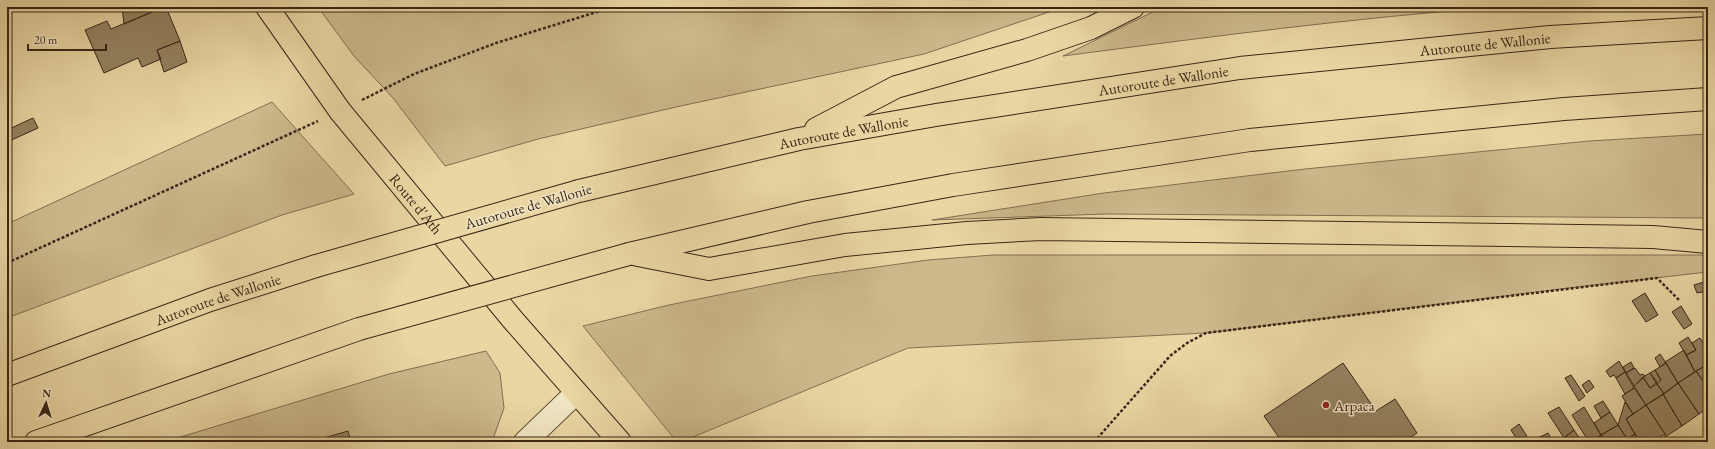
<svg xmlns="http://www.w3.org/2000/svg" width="1715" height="449" font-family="'EB Garamond',serif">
	<rect width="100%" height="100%" fill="#e9d6a3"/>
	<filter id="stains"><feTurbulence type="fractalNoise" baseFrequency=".005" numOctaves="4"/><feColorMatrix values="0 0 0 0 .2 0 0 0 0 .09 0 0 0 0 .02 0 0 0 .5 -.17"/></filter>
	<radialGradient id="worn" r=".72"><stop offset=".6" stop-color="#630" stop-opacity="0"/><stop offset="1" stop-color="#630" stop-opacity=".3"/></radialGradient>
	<path fill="#cbb88b" stroke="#826f51" d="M318,7H1064L924,54L676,107L538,139L445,166L393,98L354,56Z
		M1163,7H1498C1353,18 1208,37 1063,56Z
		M272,102L354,194L282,215L7,318V224Z
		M1708,134V218L1106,214L932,220L1104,193L1305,169L1589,141Z
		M993,255H1708V273L1707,272L1569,288L1206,333L908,348L681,442H677L583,326L669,305L812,276L928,260Z
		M486,351L500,373L504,408L493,439L489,442H164L389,374Z"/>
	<path fill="#948260" stroke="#382617" d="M122,7H150L152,12L124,24Z
		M150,7H166L180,41L157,50L161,59L142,67L138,58L104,73L85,30L107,21L111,29L152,12Z
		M180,41L187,62L164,72L157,50Z
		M33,118L38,128L7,142V130Z
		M1704,282L1708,291L1697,293L1694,285Z
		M1645,293L1658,315L1646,322L1632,301Z
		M1681,306L1692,324L1684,329L1672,312Z
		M1688,337L1696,350L1686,355L1679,343Z
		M1700,338L1708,351V364L1695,372L1686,355L1696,350L1692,343Z
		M1684,350L1695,372L1678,383L1665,362Z
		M1660,354L1666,363L1660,367L1655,358Z
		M1619,361L1625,372L1616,378L1614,375L1610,377L1606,371Z
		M1631,362L1634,368L1626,373L1623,367Z
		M1343,363L1376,411L1395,399L1417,433L1404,442H1282L1264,416Z
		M1666,363L1678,383L1664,394L1657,384L1661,380L1655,370Z
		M1708,364V388L1696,371Z
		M1635,368L1640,375L1643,374L1645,376L1634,386L1626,373Z
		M1655,370L1661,380L1657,384L1650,373Z
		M1696,371L1708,388V408L1699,414L1678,383Z
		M1625,372L1634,388L1625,394L1616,378Z
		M1650,373L1657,382L1650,388L1643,377Z
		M1571,375L1585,396L1579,401L1565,378Z
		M1643,377L1650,388L1657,384L1664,394L1646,405L1634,386Z
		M1589,380L1594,387L1587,393L1582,385Z
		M1678,383L1699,414L1682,426L1663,394Z
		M1634,388L1646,405L1633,414L1622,396Z
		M1663,394L1682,426L1665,437V434L1646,405Z
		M1603,401L1610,412L1601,418L1594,406Z
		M1625,402L1633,414L1626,419L1635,434L1627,439L1618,425Z
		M1646,405L1665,434L1652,442H1640L1626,419Z
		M1559,407L1574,430L1564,438L1548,413Z
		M1584,407L1601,435L1591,442H1589L1572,415Z
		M1610,412L1618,425L1601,435L1594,423Z
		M1519,424L1527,436L1518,441L1511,430Z
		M1618,425L1629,442H1606L1601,435Z
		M1574,430L1582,442H1556L1565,437Z
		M348,431L351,442H310Z
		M1548,433L1553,442H1532L1538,438Z
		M1635,434L1640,442H1629L1627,439Z
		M1601,435L1606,442H1591Z"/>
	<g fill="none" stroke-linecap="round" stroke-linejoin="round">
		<g stroke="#64523a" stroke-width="24">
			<path id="minor" d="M525,442L576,393"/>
		</g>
		<g stroke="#382617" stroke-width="24">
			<g id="major">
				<path id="s1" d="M267,7L340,111L513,320L620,442"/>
			</g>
		</g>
		<g stroke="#382617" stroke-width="24">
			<g id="highway">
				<path d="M816,129L896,87L1027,50L1091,28L1133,7"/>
				<path id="s2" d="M579,191L799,139L936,115L1240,68L1550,37L1708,28"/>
				<path d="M629,254L808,212L953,185L1250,140L1564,109L1708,99"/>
				<path d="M638,255L709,269L845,245L967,233L1041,229L1653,237L1708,242"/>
				<path id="s3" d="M7,375L210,300L316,266"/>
				<path d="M36,442L359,329"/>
			</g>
		</g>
		<path stroke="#382617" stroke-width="2.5" stroke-dasharray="3 2" stroke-linecap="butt" d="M362,100L414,74L496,43L613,7
			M7,263L318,121
			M1094,442L1170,356L1187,343L1206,333L1657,278L1680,301"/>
		<use href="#minor" stroke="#f1e4c3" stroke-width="22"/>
		<use href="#major" stroke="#e9d6a3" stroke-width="22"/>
		<use href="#highway" stroke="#e9d6a3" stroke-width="22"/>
		<g stroke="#382617" stroke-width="24" stroke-linecap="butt">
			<path id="highway-bridge" d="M316,266L579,191
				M359,329L629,254"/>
		</g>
		<use href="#highway-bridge" stroke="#e9d6a3" stroke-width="22"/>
	</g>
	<circle fill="#8f2418" stroke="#f1e4c3" stroke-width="1.5" cx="1326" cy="405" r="4"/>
	<g text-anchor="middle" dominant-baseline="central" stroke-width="3" stroke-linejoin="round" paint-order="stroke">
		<g font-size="15" fill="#382617" stroke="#f1e4c3">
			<text stroke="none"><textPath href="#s2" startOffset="919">Autoroute de Wallonie</textPath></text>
			<text stroke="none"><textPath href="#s2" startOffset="595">Autoroute de Wallonie</textPath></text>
			<text stroke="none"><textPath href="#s2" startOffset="271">Autoroute de Wallonie</textPath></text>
			<text stroke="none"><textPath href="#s1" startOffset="247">Route d'Ath</textPath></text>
			<text transform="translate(528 206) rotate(-16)">Autoroute de Wallonie</text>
			<text stroke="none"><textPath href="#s3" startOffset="224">Autoroute de Wallonie</textPath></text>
		</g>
		<g font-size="15" fill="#382617" stroke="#f1e4c3" text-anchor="start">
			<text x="1334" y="405">Arpaca</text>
		</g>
	</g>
	<rect width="1715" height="449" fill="none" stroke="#e9d6a3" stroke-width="24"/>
	<rect x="8" y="8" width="1699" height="433" fill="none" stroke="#382617" stroke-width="2"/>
	<rect x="12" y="12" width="1691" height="425" fill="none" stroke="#382617"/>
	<g transform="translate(46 403) rotate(4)" stroke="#f1e4c3" stroke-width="3" paint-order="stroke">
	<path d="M0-3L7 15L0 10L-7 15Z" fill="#382617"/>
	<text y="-6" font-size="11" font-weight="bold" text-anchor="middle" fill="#382617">N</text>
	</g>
	<path d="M28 44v6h78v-6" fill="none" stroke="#382617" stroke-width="2"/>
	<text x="34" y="44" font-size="12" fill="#382617" stroke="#f1e4c3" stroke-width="3" paint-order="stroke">20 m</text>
	<rect width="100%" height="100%" filter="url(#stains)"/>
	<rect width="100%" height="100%" fill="url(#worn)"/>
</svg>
